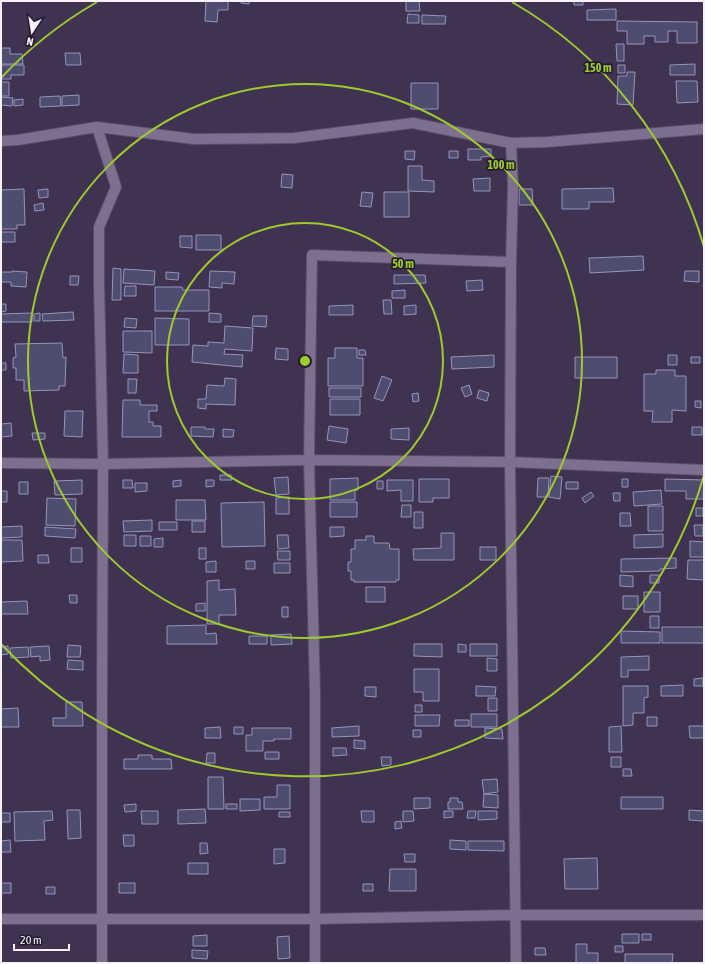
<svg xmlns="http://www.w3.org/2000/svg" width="705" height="964" font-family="'Asap Condensed',sans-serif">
	<rect width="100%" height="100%" fill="#403251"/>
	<path fill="#4e4d6f" stroke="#9595bb" d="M206,1H228V10H218L217,22L205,21Z
		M241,1H249V4L241,3Z
		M406,1H419L420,11H406Z
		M574,1H583V5H574Z
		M616,9V20H587V10Z
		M408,14L419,15V23H407Z
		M422,15L446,16L445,24H422Z
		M617,21L697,22V43H677V31H668V42H655V36H644V44H627V31H617Z
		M616,44H624V61H617Z
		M1,48H10V54H22L23,64H1Z
		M65,53H80L81,65H66Z
		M695,64V75H670V65Z
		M1,65H24V75H11V79H1Z
		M618,65H625V73H618Z
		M627,72H635L633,105L617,104L618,76H627Z
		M676,81H697L698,102L677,103Z
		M1,82H9V96H1Z
		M411,83H438V109H411Z
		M79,95V105L62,106V96Z
		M60,96L61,106L40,107V97Z
		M1,97L13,98L12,106L1,105Z
		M23,99V105L14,106V100Z
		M468,149H491V156L481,157V160H468Z
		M405,151H415L414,160L405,159Z
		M449,151H458V158H449Z
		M408,166H422V180L434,181V192L408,191Z
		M282,174L293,175L292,188L281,187Z
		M490,178V191H474L473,179Z
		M613,188L614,202H589V209H562V189Z
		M24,189L25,225H17V229H1V190Z
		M48,189V197L39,198L38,190Z
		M519,189H532L533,205H519Z
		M362,192L373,193L371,207L360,206Z
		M384,192H409V217H384Z
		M43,203L44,210L35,211L34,205Z
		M1,232H15V242H1Z
		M196,235H221V250H196Z
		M180,236H192V248L180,247Z
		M643,256L644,270L590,273L589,258Z
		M113,268L121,269V300H112Z
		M124,269L155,271L154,285L123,283Z
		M12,271L27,272L26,287L11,286V282H1V272H12Z
		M210,271L235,272L234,284L222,283V288L209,287Z
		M685,271H699V282L684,281Z
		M166,272L179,273L178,280L166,279Z
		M394,275H425L426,283L394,284Z
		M70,276H79L78,285H70Z
		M482,280L483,290L467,291L466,281Z
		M125,286H136V296H124Z
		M155,287H182L183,290H209V311H155Z
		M405,290V298H392V291Z
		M383,300H391L392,314H384Z
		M1,304H6V311L1,312Z
		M353,305V315H329V306Z
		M416,305V314L404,315V306Z
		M73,312L74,320L43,321L42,314Z
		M32,313V322H1V314Z
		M40,313V321H34V314Z
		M209,313L221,314V322H209Z
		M253,316H267L266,327L252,326Z
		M125,318L137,319L136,328L124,327Z
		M155,318L189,319V345H155Z
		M225,326L253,328L252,351L225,349L224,354L243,355L242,367L192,362L193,345L208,346V342L224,343Z
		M123,331H152V353L123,352Z
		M62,343L63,358L66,357L65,386H59V390L24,391V380H16V368H13V358L16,357L15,344Z
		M276,348L288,349V360L275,359Z
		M335,348H357V358H363V386H328V358H335Z
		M359,350H365L366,355H359Z
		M124,354L138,355V373H123Z
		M494,355V367L452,369L451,357Z
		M668,355H677V365H668Z
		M575,357H617V378H575Z
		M691,357H700V363H691Z
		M1,363H6V370H1Z
		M656,370H675V376H686V411L672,410V422H652L653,411H644V374H656Z
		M382,376L392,380L383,401L374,398Z
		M225,378L236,379L235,405L206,404V409L198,408V399H206L207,385L224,386Z
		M128,379H137L136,393H128Z
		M469,385L472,394L465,397L461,388Z
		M329,388H361V397H329Z
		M479,390L489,393L487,401L477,398Z
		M418,393L419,401L413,402L412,394Z
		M330,399H360V415H330Z
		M123,400H140V405H157V411H149V422H153V426H161V437H122Z
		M695,401H701V408L695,407Z
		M65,411H83L82,437L64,436Z
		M11,423L12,436L1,437V424Z
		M329,426L348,429L346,443L327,440Z
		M191,427H205V429H214L213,437L191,436Z
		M692,427H702V435H692Z
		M409,428V440L391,439V429Z
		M223,429L234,430L233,437H223Z
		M32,433H45V439L33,440Z
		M220,475H231L232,480H220Z
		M551,476L562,477L560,499L549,497Z
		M288,477L289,494L276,495L274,478Z
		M358,478V490H355V500H330V479Z
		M538,478H549L548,497H537Z
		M419,479H449V498H433V502H419Z
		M622,479H628V487H622Z
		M665,479L704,480L703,499H686V491H665Z
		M82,480V494L55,495L54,481Z
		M123,480H132L133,488H123Z
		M181,480V486L173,487V481Z
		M206,480H214V486L206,487Z
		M387,480H413V501H401V490L387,491Z
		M377,481H383V489H377Z
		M19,482H28V494H19Z
		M566,482H578V489H566Z
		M135,483H147V491L135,492Z
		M661,490L662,504L634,506L633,492Z
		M1,491H7V502H1Z
		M591,492L594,496L585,503L582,498Z
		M613,493H620V501H614Z
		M289,497V514H276V498Z
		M47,498L76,499L75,526L46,525Z
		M176,500H205L206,520H176Z
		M264,502L265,546L222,547L221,503Z
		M330,502H357V517H330Z
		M402,505H411V517H401Z
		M648,506H663V531H648Z
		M696,508H703V516H696Z
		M414,512H423V528H414Z
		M620,513H630L631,526H620Z
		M152,520V531L124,532L123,521Z
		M192,521H205V532H192Z
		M159,522H177V530H159Z
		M694,525H703V536H695Z
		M22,526V537L1,538V527Z
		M45,527L76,529L75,538L45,536Z
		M330,527H344V536L330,537Z
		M441,533H454V560H414L413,549L441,548Z
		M663,534V547L634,548V535Z
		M124,535H136V546H124Z
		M277,535H288L289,548L278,549Z
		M140,536H151V546H140Z
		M366,536H374V543H389L390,549H399V580H396V582H354V580H351V571H348V562H351V549H355V540H366Z
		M163,538V547H154V539Z
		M1,540H22L23,561L1,562Z
		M690,541L704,542V557H690Z
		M480,547H496V560H480Z
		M71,548H82V562H71Z
		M199,548H206V559H199Z
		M277,551H290V560H278Z
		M38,555H48L49,563H38Z
		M676,558V568L660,569V571L621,572V559Z
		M688,560H704V580L687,579Z
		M216,561V572H206V562Z
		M246,561H255V569H246Z
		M274,563H290V573H274Z
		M620,575L633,576V587L620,586Z
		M650,575H659V583H650Z
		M219,580V590L235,589L236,615H219V624H207V581Z
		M366,587H385V602H366Z
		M644,592H660V612H644Z
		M69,595H77V603H70Z
		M623,596H638V609H623Z
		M27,601L28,614H1V602Z
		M205,603V611H196V604Z
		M282,607H288V617H282Z
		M650,616H659V628H650Z
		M206,625V634L216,633L217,644H167V626Z
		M662,627H704V643H662Z
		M621,631L660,632V643H621Z
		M291,634L292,644L271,645V635Z
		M249,636H267V644H249Z
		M414,644H442V657L414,656Z
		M458,644L466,645V652H458Z
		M470,644H497V656H470Z
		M68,645L81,646L80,657H67Z
		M8,646V654L1,655V647Z
		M49,646L50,660L40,661V656L31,657L30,647Z
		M28,647L29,657L11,658L10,648Z
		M649,656V670H628V677H621V657Z
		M487,658L497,659V671H487Z
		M68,660L83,661V670L67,669Z
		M414,669H439V701H423V692H414Z
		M703,678V686H694V679Z
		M683,685V696H661V686Z
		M476,686L496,687L495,696H476Z
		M623,686H648V697L644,698V713H633V725L623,726Z
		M365,687H376V697L365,696Z
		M488,698H497V711H488Z
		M66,702H82L83,726H53V718H66Z
		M415,705H422V712H415Z
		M18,708L19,727H1V709Z
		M471,714H497V727H471Z
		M415,715H440L439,726H415Z
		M647,717H657V726H647Z
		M455,720H469V726H455Z
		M359,726V736L332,737V728Z
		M621,726L622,752H609V727Z
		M689,726H704V738H690Z
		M220,727L221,738H205V728Z
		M234,727H243V734H234Z
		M252,728H291V739H274V741H263V751H246V735H252Z
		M485,728L502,729L503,739L485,738Z
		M413,730H421V737H413Z
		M354,740L365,741V749L354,748Z
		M333,748H346L347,755L333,756Z
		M265,752H279V759H265Z
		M207,753H215V763H206Z
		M138,755H152V759H171L172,769H124V759H138Z
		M381,757H391V765L382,766Z
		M611,757H621V767H611Z
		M623,769H631L632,776H623Z
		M208,777H223L224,809H208Z
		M497,779L498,792L484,794L482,780Z
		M277,785H290V809H264V797H277Z
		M484,794L498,795V808L483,807Z
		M621,797H663V809H621Z
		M414,798H430V808L414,809Z
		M450,798H458V802H462L463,809H448V802H450Z
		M240,799H260V810L240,811Z
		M136,804V811L125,812L124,805Z
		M226,804H237V809H226Z
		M205,809L206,823L178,824V810Z
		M67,810H80L81,838L68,839Z
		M689,810L704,811V821L689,820Z
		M52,811L53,820L44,821L45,840L15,841L14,812Z
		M141,811H158V824H142Z
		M361,811H374V822H362Z
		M403,811H413L414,821L403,822Z
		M444,811H453V817L444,818Z
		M468,811H476L475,818H467Z
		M478,811H497V819L478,820Z
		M279,812H290V817H279Z
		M1,813H10V822H1Z
		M401,821L402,828L395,829V822Z
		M123,835H134V846H124Z
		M10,840L11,852H1V841Z
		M450,840L466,841V850L450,849Z
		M468,841H504V851L468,850Z
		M200,843H207L208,853L200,854Z
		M274,849H285V863L274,864Z
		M404,854H415V862H405Z
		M597,858L598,889H565L564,859Z
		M188,863H208V874H188Z
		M390,869H416V891H389Z
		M1,883H11V893H1Z
		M119,883H135V893H119Z
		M363,884H373V891H363Z
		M46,887H55V894H46Z
		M622,934H639V943H622Z
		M642,934H651V940H642Z
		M207,935V946H193V936Z
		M289,936L290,958L278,959L277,937Z
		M576,944H587V953H598V963H576Z
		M615,946H623V952H615Z
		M535,948H545L546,955H535Z
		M192,950L208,951L207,959L192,958Z
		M625,954H673L672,963H625Z"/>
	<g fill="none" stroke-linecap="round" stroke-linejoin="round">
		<g stroke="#594d66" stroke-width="12">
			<path id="street" d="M97,127L116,187L99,227V283L103,464L102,698V963
				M1,141L18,140L97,127L194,139L294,138L413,123L511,143
				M1,463L103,464L309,460L510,462L704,470
				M1,919H315L516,915H704
				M315,963V693L309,460L312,255L511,262
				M516,963L510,462L511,262L513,186L511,143L547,142L704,129"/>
		</g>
		<use href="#street" stroke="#7e6f91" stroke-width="10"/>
	</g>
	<g fill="none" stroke="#9fca2e" stroke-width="2">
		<circle cx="305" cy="361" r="138"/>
		<circle cx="305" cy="361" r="277"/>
		<path d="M704 475A415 415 0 0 1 1 644M1 78A415 415 0 0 1 97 2M512 2A415 415 0 0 1 704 247"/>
	</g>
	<circle cx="305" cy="361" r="6" fill="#9fca2e" stroke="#241e2c" stroke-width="2"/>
	<g font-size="12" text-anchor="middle" font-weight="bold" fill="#9fca2e" stroke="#241e2c" stroke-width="3.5" stroke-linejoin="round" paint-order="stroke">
		<text x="598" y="72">150 m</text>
		<text x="501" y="169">100 m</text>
		<text x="403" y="268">50 m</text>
	</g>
	<rect width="705" height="964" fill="none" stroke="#f6f1fd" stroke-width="4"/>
	<g transform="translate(32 32) rotate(192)" stroke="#241e2c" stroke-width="3" paint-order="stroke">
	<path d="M0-3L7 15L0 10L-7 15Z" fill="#f6f1fd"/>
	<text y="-6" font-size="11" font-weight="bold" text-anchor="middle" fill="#f6f1fd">N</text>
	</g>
	<path d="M14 944v6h55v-6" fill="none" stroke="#f6f1fd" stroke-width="2"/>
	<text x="20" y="944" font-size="12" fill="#f6f1fd" stroke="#241e2c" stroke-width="3" paint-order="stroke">20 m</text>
</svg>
